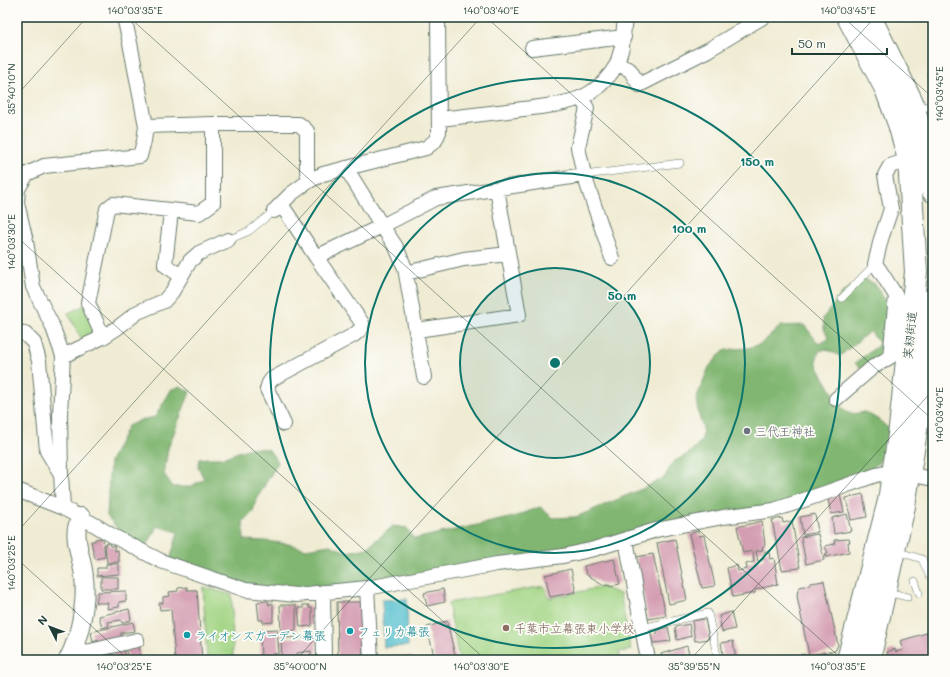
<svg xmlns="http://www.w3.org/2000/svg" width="950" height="677" font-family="Mali,'Klee One',sans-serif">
	<rect width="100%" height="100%" fill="#fdfcf7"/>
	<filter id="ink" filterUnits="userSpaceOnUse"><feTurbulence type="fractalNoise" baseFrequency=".025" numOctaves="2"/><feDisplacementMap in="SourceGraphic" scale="8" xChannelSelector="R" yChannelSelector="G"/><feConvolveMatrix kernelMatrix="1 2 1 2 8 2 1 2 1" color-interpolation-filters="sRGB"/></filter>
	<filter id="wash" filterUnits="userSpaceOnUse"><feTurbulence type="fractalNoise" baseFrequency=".012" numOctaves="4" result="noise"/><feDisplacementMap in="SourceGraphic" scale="16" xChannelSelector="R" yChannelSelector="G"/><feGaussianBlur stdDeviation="0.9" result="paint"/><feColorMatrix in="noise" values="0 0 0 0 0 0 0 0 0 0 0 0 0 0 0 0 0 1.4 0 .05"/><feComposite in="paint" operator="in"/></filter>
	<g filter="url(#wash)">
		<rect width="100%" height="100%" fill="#f0ecd4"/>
		<path fill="#a1d483" stroke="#60885c" d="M85,305L96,332L83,342L68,313Z
			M544,586L549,598L602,587L620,594L631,650L619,652L620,660H459L448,603Z
			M203,587L232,595L233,659L207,660Z"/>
		<path fill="#80b671" stroke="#507a52" d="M863,278L875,284L885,300L888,309L887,326L883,347V352L864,371L855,363L880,344L870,331L840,356L826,349L819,351L816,361L819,369L834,395L835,401C847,412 848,416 865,412L879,420L889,429L888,448L879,462L871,469L830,495L627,542L266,598C241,594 195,586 176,567C174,565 172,560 171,557L178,532L157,526L150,540L144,548L129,542L107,516L110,461L128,426L141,420L155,417L171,390L180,386L190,392L168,448L164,474L173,487H190L204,479L198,466L199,459L207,458H222L250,448L268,449L278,462L258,497L252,513L243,521L244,540L265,541L288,544L306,549L330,545L347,552L367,548L393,526L407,528L414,539L514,517L540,507L553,518L576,517L642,489L665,477L673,462L688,454L702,440L703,428L699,416L696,399L709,367L724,350L748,348L761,344L781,326L804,325L819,344L829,339L824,329L823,318L843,292Z"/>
		<path fill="#54bfcf" stroke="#3a7e82" d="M407,599L408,646L384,647L382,600Z"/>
		<g id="blocks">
			<path fill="#d49eb2" d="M933,72V91L927,74Z
				M863,494L867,517L851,520L846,498Z
				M840,495L844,512L831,514L828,499Z
				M815,514L818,532L803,535L800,517Z
				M847,514L851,531L834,534L832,518Z
				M782,518L783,523L792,521L800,568L782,570L772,520Z
				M762,521L765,545L762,547L763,550L756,551L758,562L764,559V553L765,551L769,552L770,559L774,558L778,584L755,590V593L733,597L727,568L737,565L738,571L747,569L746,564L754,562L753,551L743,553L737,527Z
				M698,531L699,536L704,535L715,586L702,588L689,534Z
				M818,534L824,560L806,564L801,537Z
				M103,538L105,557L95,559L91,541H95V539Z
				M675,539L687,600L669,604L657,543Z
				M849,539L850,542H848L849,552L826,557L825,554L828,553L825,546L835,544L834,540Z
				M109,543L110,546H114L115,551L118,550L119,562L107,563L105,544Z
				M653,554L666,616L648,619L636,557Z
				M614,559L620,584L610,586L609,584L604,585L586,574L584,566Z
				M106,564H119V574L97,576V568H106Z
				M571,569L576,592L550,597L545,575Z
				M101,577H118V589H101Z
				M824,581L838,645L835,651L809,655L797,596L798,589L800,587L808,585L811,583Z
				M187,587V590H197L202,660H175L171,609L160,610L159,603H163V597L170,596L169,592L178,591V588Z
				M443,589L445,602L427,606L424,593Z
				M126,591V601L119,602V607L107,609L108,603H96L98,592Z
				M268,601L269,605L273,603V622L263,623V620H259L257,602Z
				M337,602H362L363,660H338Z
				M280,605H296V630L289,631V634L281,635Z
				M303,605H309V608H312V626L300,627L298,608H303Z
				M129,609L131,620L122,623L121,620L108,622L109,626L102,628L99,616Z
				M731,612L735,629L722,632L719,616Z
				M705,619L709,639L695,641L692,621Z
				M447,621L456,660H435L427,627Z
				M133,622L135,631L121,633V636L100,645L98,640L93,642L91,632Z
				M689,624L691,636L677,640L675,627Z
				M668,627L671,641L653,643L651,635L657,634V631Z
				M277,629L279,653L273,654L274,660H261L260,630Z
				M933,631V659L889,660L887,652L895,649L896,652L903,650L900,641Z
				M316,637L317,658L311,659V651L297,653L296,658L306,657V660H282L281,638Z
				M733,641L736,660H724L721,643Z
				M139,642L140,656L128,658L125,648Z
				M687,646L690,660H663L661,654Z
				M123,647L126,659L114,660L112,649Z
				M110,649L113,660H100L98,653Z
				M804,654L808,657L827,654L828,660H801L800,655Z
				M377,656H411V660H377Z"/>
		</g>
	</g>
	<g filter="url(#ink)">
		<use href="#blocks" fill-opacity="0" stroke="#687a6c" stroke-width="1"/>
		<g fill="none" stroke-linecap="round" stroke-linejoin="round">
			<g stroke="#687a6c" stroke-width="8">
				<path id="service" d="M916,104L933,109
					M584,175L680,163
					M228,240L249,231L274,211
					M842,298L875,264
					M896,551L922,559L929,575
					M915,581L919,593
					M887,592L908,597
					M642,628L708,613L718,660"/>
			</g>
			<g stroke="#687a6c" stroke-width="16">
				<path id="minor" d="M625,17L622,47L617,64L630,70L639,85L708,50L763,17
					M532,48L624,37
					M440,119C465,116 490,113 516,110C538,107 571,105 590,93C601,86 610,76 617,64
					M146,126L213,124H299L307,131V170L309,181L323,174L426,148L435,141L439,132L438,17
					M584,175L612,258
					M281,204L316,257L362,323L361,329L354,335L272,379L269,383L267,389L284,424
					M171,211L165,265L181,276
					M274,211L291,194L309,181
					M316,257L382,226L346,168
					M406,273L464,259L508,254
					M417,330L519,315L497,189
					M17,331L25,334L34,343L39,361L47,451L61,474L63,508
					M103,337L88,303L107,209L113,204L199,213L213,203V124
					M63,356L103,337L117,328L138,312L164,301L172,292L190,261L199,253L228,240
					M424,377L405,268L396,247L382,226L436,198L584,175L578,147L587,108L581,98
					M836,399L873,367L890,357L896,296L879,269L875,264L881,239L891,209L885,175L890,166L917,157
					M61,474L60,414L63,356L52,325L33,287L26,241L17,203L18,189L27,174L44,166L140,156L144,141L146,126L130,43L124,17
					M17,490L63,508L95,525L113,536L161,561L246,590L296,595L367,588L497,564L563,556L594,549L656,530L723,517L774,510L822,494L876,475L894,471L933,479
					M626,540L648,660
					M367,588L371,660
					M323,592L324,660
					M74,648L86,652L137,640"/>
			</g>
			<g stroke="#687a6c" stroke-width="20">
				<path id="tertiary" d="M68,660C80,637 87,602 84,577C83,563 74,540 77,528C78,524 79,520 81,517"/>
			</g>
			<g stroke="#687a6c" stroke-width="24">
				<path id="primary" d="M848,17L886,89L899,124L909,159L916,272L900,428L889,501L848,660
					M870,17L912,102L927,154L933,191
					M869,660L904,506L923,387L933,299"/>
			</g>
			<use href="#service" stroke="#fff" stroke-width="7"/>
			<use href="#minor" stroke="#fff" stroke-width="14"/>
			<use href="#tertiary" stroke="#fff" stroke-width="18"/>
			<use href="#primary" stroke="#fff" stroke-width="22"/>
		</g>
	</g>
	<path fill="none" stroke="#1f3d34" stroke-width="1" stroke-opacity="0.45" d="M129,17L843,660M486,17L933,420M843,17L933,98M17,95L87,17M17,237L486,660M17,532L481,17M17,559L129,660M296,660L875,17M690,660L933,390"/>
	<circle cx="555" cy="363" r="95" fill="#0f766e" fill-opacity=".12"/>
	<g fill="none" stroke="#0f766e" stroke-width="2">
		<circle cx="555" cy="363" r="95"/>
		<circle cx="555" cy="363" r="190"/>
		<circle cx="555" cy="363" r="285"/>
	</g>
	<circle fill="#6b7280" stroke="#fdfcf7" stroke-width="1.5" cx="747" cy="431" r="4"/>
	<circle fill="#8d6e63" stroke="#fdfcf7" stroke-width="1.5" cx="506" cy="628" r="4"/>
	<g fill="#0f9aa8" stroke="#fdfcf7" stroke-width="1.5">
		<circle cx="350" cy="631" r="4"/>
		<circle cx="187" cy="635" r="4"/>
	</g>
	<g text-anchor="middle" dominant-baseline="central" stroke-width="3.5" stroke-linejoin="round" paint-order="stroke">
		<g font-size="12" fill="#1f3d34" stroke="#fdfcf7">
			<text transform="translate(909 335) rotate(-84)">実籾街道</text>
		</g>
		<g font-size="12" fill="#5b616d" stroke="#fdfcf7" text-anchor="start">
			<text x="755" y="431">三代王神社</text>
		</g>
		<g font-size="12" fill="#785e54" stroke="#fdfcf7" text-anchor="start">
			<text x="514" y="628">千葉市立幕張東小学校</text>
		</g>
		<g font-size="12" fill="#0d838f" stroke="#fdfcf7" text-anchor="start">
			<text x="358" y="631">フェリカ幕張</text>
			<text x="195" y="635">ライオンズガーデン幕張</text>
		</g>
	</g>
	<circle cx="555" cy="363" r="6" fill="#0f766e" stroke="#fdfcf7" stroke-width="2"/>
	<g font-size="12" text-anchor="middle" font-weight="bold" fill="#0f766e" stroke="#fdfcf7" stroke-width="3.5" stroke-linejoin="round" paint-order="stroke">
		<text x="757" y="166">150 m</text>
		<text x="689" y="233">100 m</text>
		<text x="622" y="300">50 m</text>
	</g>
	<rect width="950" height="677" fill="none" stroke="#fdfcf7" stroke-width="44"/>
	<g transform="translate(50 627) rotate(312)" stroke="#fdfcf7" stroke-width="3" paint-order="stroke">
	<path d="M0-3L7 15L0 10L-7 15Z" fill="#1f3d34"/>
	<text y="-6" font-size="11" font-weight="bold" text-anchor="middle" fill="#1f3d34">N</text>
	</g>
	<path d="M792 48v6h95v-6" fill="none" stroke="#1f3d34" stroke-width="2"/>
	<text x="798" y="48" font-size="12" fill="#1f3d34" stroke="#fdfcf7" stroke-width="3" paint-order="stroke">50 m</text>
	<rect x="22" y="22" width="906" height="633" fill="none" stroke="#1f3d34" stroke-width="1.5"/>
	<g font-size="10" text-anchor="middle" fill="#1f3d34">
		<text x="135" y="14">140°03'35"E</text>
		<text x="491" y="14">140°03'40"E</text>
		<text x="848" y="14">140°03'45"E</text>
		<text transform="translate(11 89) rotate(-90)" y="4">35°40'10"N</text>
		<text transform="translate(939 94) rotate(-90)" y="4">140°03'45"E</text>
		<text transform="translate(11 242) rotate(-90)" y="4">140°03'30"E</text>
		<text transform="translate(939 415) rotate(-90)" y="4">140°03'40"E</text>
		<text transform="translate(11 563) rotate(-90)" y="4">140°03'25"E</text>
		<text x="124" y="670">140°03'25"E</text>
		<text x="300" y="670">35°40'00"N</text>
		<text x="481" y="670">140°03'30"E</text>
		<text x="694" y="670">35°39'55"N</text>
		<text x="838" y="670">140°03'35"E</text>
	</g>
</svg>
